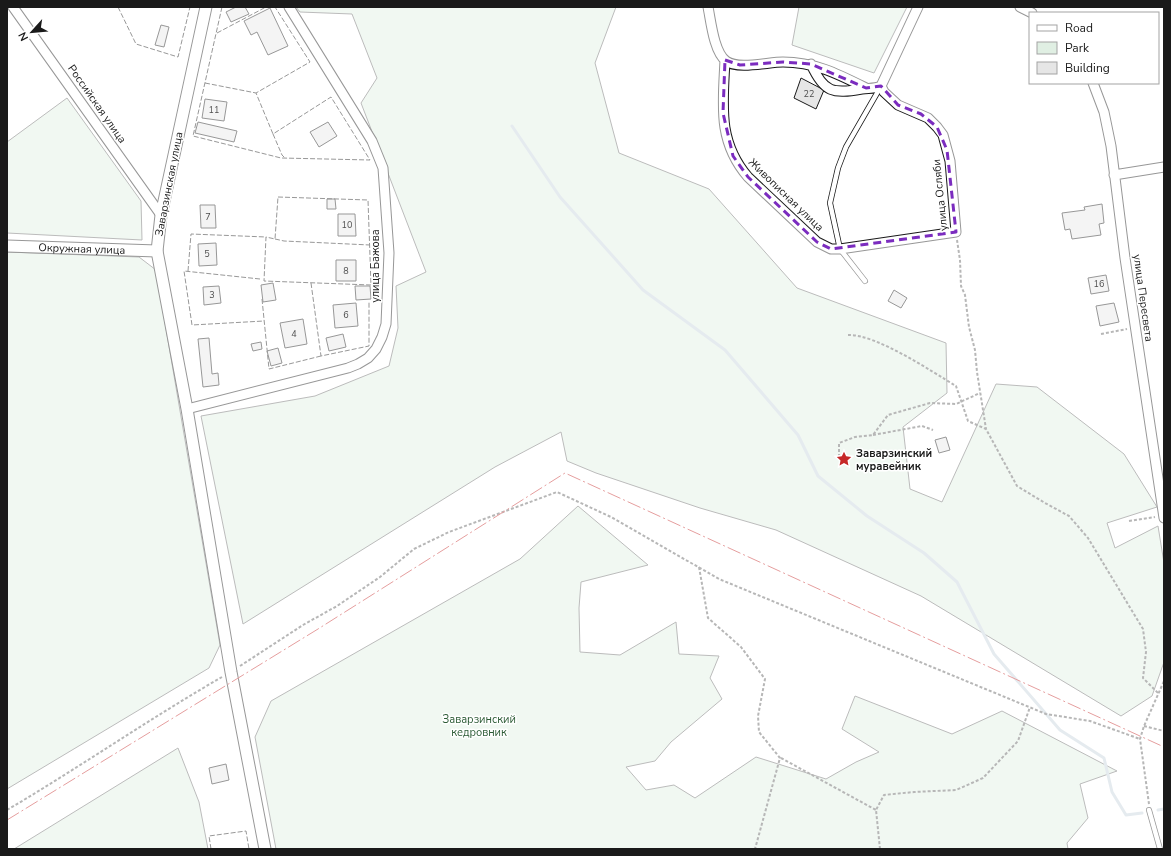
<svg xmlns="http://www.w3.org/2000/svg" width="1171" height="856" font-family="'Nunito Sans',sans-serif">
	<rect width="100%" height="100%" fill="#fff"/>
	<path fill="#e0efe3" stroke="#6a6a6a" d="M296,7H616L595,63L619,153L709,189L797,288L946,343L947,393L903,427L910,489L942,502L996,384L1037,387L1124,454L1157,507L1107,523L1115,548L1158,526L1164,563V662L1152,696L1121,716L921,596L776,530L700,508L596,473L567,461L561,432L495,467L243,624L201,416L315,396L389,366L398,328L396,286L426,272L361,103L377,78L352,14L300,12Z
		M799,7H907L874,73L792,45Z
		M67,98L141,201L142,240L7,233V142Z
		M7,252L139,257L156,270L220,645L209,668L7,789Z
		M578,506L648,565L581,582L579,608L580,652L620,655L676,622L679,654L719,656L710,678L722,699L671,742L655,761L626,767L646,790L674,785L695,798L756,757L826,779L856,762L879,752L842,729L855,696L952,734L1002,711L1117,771L1080,784L1088,818L1067,843L1068,849H276L255,737L271,701L520,559Z
		M178,748L199,802L208,849H14Z"/>
	<g fill="none" stroke-linecap="round" stroke-linejoin="round">
		<path stroke="#c6d2dc" stroke-width="3" d="M512,126L560,197L643,290L725,350L798,435L818,476L867,516L924,553L957,582L994,654L1060,730L1104,758L1112,792L1126,815L1142,813
			M1158,810L1164,809"/>
	</g>
	<path fill="#e6e6e6" stroke="#1a1a1a" d="M236,7H245L249,14L231,22L226,12Z
		M270,8L288,46L268,55L257,32L251,35L244,21Z
		M161,25L169,27L164,47L155,45Z
		M801,78L824,90L816,109L794,98Z
		M205,99L227,102L224,121L202,118Z
		M198,122L237,131L234,142L195,133Z
		M328,122L337,136L319,147L310,132Z
		M327,199H335L336,209H327Z
		M1102,204L1104,223L1099,224L1101,235L1072,239L1070,229L1065,230L1062,213L1085,210L1084,207Z
		M200,205H215L216,228H201Z
		M338,214H355L356,236H338Z
		M216,243L217,265L199,266L198,244Z
		M336,260H356V281H336Z
		M1106,275L1109,291L1091,294L1088,278Z
		M273,283L276,300L263,302L261,285Z
		M219,286L221,303L204,305L203,287Z
		M355,286H370L371,299L356,300Z
		M894,290L907,298L901,308L888,301Z
		M356,303L358,326L335,328L333,305Z
		M1114,303L1119,322L1100,326L1096,306Z
		M303,319L307,344L285,348L280,323Z
		M343,334L346,347L329,351L326,338Z
		M209,338L212,374L218,373L219,385L203,387L198,339Z
		M261,342L262,349L253,351L251,344Z
		M278,348L282,363L271,366L267,351Z
		M946,437L950,450L939,453L935,440Z
		M226,764L229,780L212,784L209,768Z"/>
	<g fill="none" stroke-linecap="round" stroke-linejoin="round">
		<g stroke="#1a1a1a" stroke-width="6">
			<path id="service" d="M865,281L840,249L830,203L838,168L846,147L880,88
				M1149,810L1160,849"/>
		</g>
		<g stroke="#1a1a1a" stroke-width="11">
			<path id="minor" d="M13,7L161,215
				M708,7C711,22 714,52 726,61C738,70 768,62 783,62C815,62 838,74 866,88
				M1020,7L1032,13
				M725,60C723,104 717,141 748,177L817,242L831,249H840L956,232L950,161L943,135L937,127L928,118L898,105L884,92L881,86C875,89 869,88 862,89C833,94 824,93 811,64
				M1093,83L1104,112L1111,146L1125,258L1164,518
				M881,86L918,7
				M1114,175L1164,167
				M187,409L348,368L358,364L368,358L376,349L382,337L386,324L389,253L383,168L372,141L289,7"/>
		</g>
		<g stroke="#1a1a1a" stroke-width="13">
			<g id="tertiary">
				<path d="M206,7L161,215L157,251L187,409L231,672L265,849"/>
				<path id="s1" d="M7,246L157,251"/>
			</g>
		</g>
		<path stroke="#5f5f5f" stroke-width="2" stroke-dasharray="3 2" stroke-linecap="butt" d="M957,240L960,260L961,286L965,295L969,327L975,350L977,372L986,429
			M1101,334L1127,329
			M848,335C876,334 931,371 956,386L968,421L986,429L1017,486L1045,503L1069,516L1088,538L1143,629L1146,652L1143,678L1158,693
			M873,435L922,426L933,430
			M839,457V443L855,437L873,435L888,415L930,403L956,404L980,393
			M1129,521L1155,517
			M699,567L708,618L741,647L765,679L758,716L759,732L780,758L755,849
			M240,666L303,625L337,606L380,577L414,549L449,532L557,492L611,517L719,579L1046,714L1090,721L1140,739
			M1144,726L1164,731
			M781,758L876,810
			M1149,804L1140,739L1144,726L1164,681
			M7,810C80,767 149,719 222,677
			M880,849L876,810L884,795L914,792L956,790L983,778L1018,741L1030,707"/>
		<use href="#service" stroke="#fff" stroke-width="4.5"/>
		<use href="#minor" stroke="#fff" stroke-width="9"/>
		<use href="#tertiary" stroke="#fff" stroke-width="11"/>
		<path stroke="#1a1a1a" stroke-width="1" stroke-dasharray="5 2" stroke-linecap="butt" d="M118,7L136,44L178,57L190,7
			M222,7L193,136L281,158L370,160L331,97L273,134L256,93L310,62L275,7
			M217,33L266,7
			M205,83L256,93
			M273,134L282,155L285,158
			M278,197L368,200L371,285L264,281L266,237L275,239Z
			M275,239L284,241L370,245
			M188,271L191,234L266,237
			M260,279L184,271L192,325L264,321
			M311,283L321,356L369,346V301
			M262,299L269,369L321,356
			M211,849L209,836L246,831L249,849"/>
		<path stroke="#c62828" stroke-width="1" stroke-dasharray="14 3 2 3" stroke-linecap="butt" d="M7,820L318,629L565,473L1164,747"/>
	</g>
	<path d="M0 0H1171V856H0ZM725,60L740,65L783,62L811,64L866,88L881,86L898,105L921,114L937,127L947,150L956,232L831,249L817,242L748,177L733,156L723,113Z" fill="#fff" fill-opacity=".55" fill-rule="evenodd"/>
	<path fill="none" stroke="#7b2cbf" stroke-width="3" stroke-dasharray="8 5" stroke-linejoin="round" d="M725,60L740,65L783,62L811,64L866,88L881,86L898,105L921,114L937,127L947,150L956,232L831,249L817,242L748,177L733,156L723,113Z"/>
	<defs>
		<g id="sight-bare" transform="scale(1.2)"><path d="M0-6L1.8-2.2L6-1.7L2.9 1.2L3.7 5.4L0 3.3L-3.7 5.4L-2.9 1.2L-6-1.7L-1.8-2.2Z" fill="#c62828" stroke="#fff" stroke-width="2.5" paint-order="stroke"/></g>
	</defs>
	<g fill-rule="evenodd">
		<use href="#sight-bare" x="844" y="459"/>
	</g>
	<g text-anchor="middle" dominant-baseline="central" stroke-width="3" stroke-linejoin="round" paint-order="stroke">
		<g font-size="9" fill="#4d4d4d">
			<text x="809" y="94">22</text>
			<text x="214" y="110">11</text>
			<text x="208" y="217">7</text>
			<text x="347" y="225">10</text>
			<text x="207" y="254">5</text>
			<text x="346" y="271">8</text>
			<text x="1099" y="284">16</text>
			<text x="212" y="295">3</text>
			<text x="346" y="315">6</text>
			<text x="294" y="334">4</text>
		</g>
		<g font-size="11" fill="#1a1a1a" stroke="#fff">
			<text transform="translate(97 104) rotate(55)">Российская улица</text>
			<text transform="translate(169 184) rotate(-79)">Заварзинская улица</text>
			<text transform="translate(786 195) rotate(44)">Живописная улица</text>
			<text transform="translate(940 195) rotate(-96)">улица Осляби</text>
			<text stroke="none"><textPath href="#s1" startOffset="75">Окружная улица</textPath></text>
			<text transform="translate(375 266) rotate(-90)">улица Бажова</text>
			<text transform="translate(1143 298) rotate(82)">улица Пересвета</text>
		</g>
		<g font-size="11" font-weight="bold" fill="#1a1a1a" stroke="#fff" text-anchor="start">
			<text x="856" y="453">Заварзинский<tspan x="856" dy="13">муравейник</tspan></text>
		</g>
		<g font-size="11" fill="#2b5a34" stroke="#fff">
			<text x="479" y="719">Заварзинский<tspan x="479" dy="13">кедровник</tspan></text>
		</g>
	</g>
	<rect width="1171" height="856" fill="none" stroke="#1a1a1a" stroke-width="16"/>
	<rect x="1029" y="12" width="130" height="72" fill="#ffffff" stroke="#a3a3a3"/>
	<rect x="1037" y="25" width="20" height="6" fill="#ffffff" stroke="#a3a3a3"/>
	<text x="1065" y="32" font-size="12" fill="#1a1a1a">Road</text>
	<rect x="1037" y="42" width="20" height="12" fill="#e0efe3" stroke="#a3a3a3"/>
	<text x="1065" y="52" font-size="12" fill="#1a1a1a">Park</text>
	<rect x="1037" y="62" width="20" height="12" fill="#e6e6e6" stroke="#a3a3a3"/>
	<text x="1065" y="72" font-size="12" fill="#1a1a1a">Building</text>
	<g transform="translate(32 32) rotate(243)" stroke="#ffffff" stroke-width="3" paint-order="stroke">
	<path d="M0-3L7 15L0 10L-7 15Z" fill="#1a1a1a"/>
	<text y="-6" font-size="11" font-weight="bold" text-anchor="middle" fill="#1a1a1a">N</text>
	</g>
</svg>
